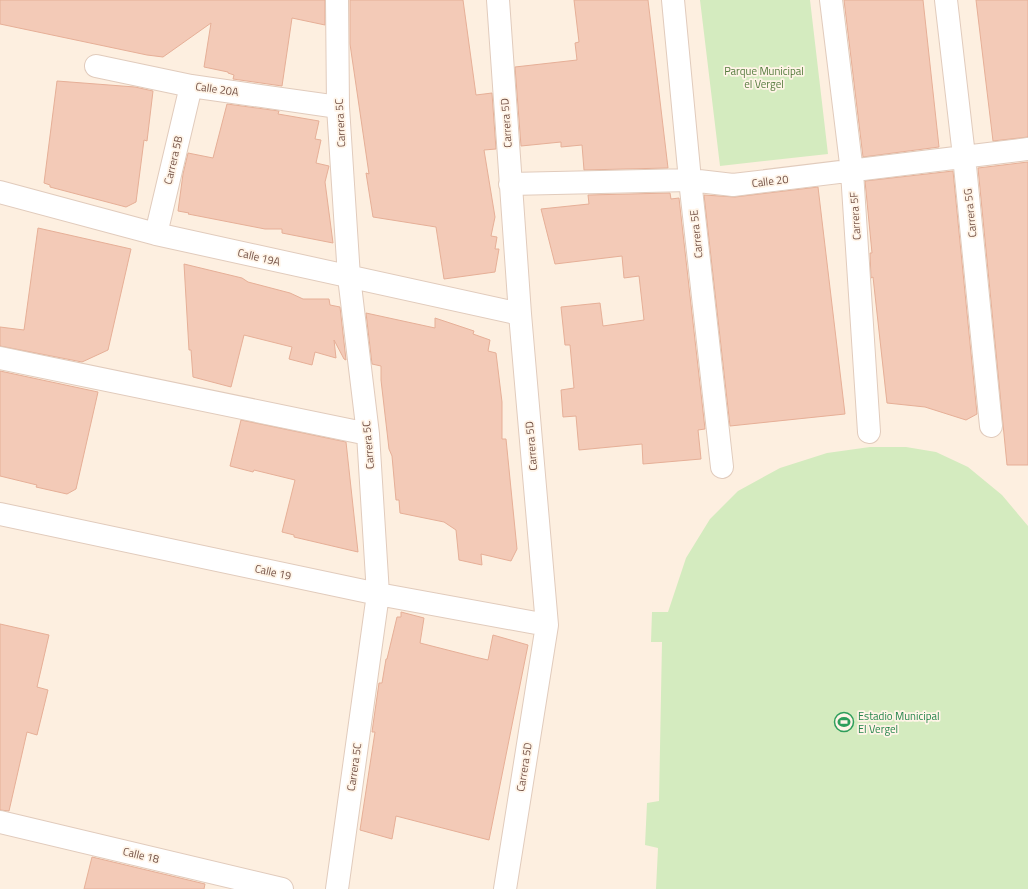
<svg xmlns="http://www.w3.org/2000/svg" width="1028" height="889" font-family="'Titillium Web',sans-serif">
	<rect width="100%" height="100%" fill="#fdefe0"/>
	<path fill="#d4ebbf" d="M700,0H810L828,154L720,166Z
		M870,447H906L936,452L968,467L1002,495L1028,526V889H656L658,848L645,845L647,803L659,801L662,642H651L652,612H668L686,558L710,519L738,491L780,468L827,453Z"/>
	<path fill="#f3cab7" stroke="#e6af97" d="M0,0H325V25L292,18L282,86L233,79L234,75L228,73V72L204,67L211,23L163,57L147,55L0,24Z
		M350,0H463L476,95L492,93L496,149L484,150L495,217L491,236L497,237L495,249H499L495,272L444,279L436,227L373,217L366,173L369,174L350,44Z
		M574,0H648L668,168L584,170L582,145L561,147V142L521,146L515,67L577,60L575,43L579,42Z
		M844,0H923L939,147L863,157Z
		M976,0H1028V137L993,141Z
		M57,81L135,87L153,91L147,141L144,140L136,202L126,207L50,187V185L44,183Z
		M227,104L279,111L278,114L319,121L315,139L321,140L316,163L329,166L325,182L333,243L282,233V229H265L188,214L189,213L178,211L183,174L188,153L213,158Z
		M1028,162V465H1007L978,168Z
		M953,171L977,414L966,420L925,407L887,403L873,277L871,278L870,253H872L865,181Z
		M818,187L845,414L730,426L704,195L735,197Z
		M670,193L671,199L679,198L705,429L698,430L701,459L643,464L642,444L579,450L576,416L563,417L561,390L574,388L570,345H565L561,307L600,303L603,326L644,320L639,276L624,278L622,256L555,264L541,209L589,204L588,195Z
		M38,228L131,249L108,350L82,362L0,346V327L24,330Z
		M184,264L242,278L248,282L290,293L303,299H329L330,305L340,307L346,360L344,359L334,340L336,358L315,352L312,365L289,359L292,347L244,335L231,387L193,377L191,350H189Z
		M366,313L435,328V318L474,331L473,334L490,340L488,351L496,353L502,402V439H506L517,549L511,561L481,554L482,565L459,560L456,530L444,522L400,513L399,500H396L392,456L389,449L381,380V366L372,364Z
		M0,371L98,392L76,489L67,494L36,487L37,485L0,476Z
		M241,420L346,442L358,552L294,537V535L282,532L295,480L254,470L253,472L230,466Z
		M401,612L424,618L420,643L475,657L488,660L493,635L528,645L489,840L396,816L392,839L360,830L375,732H372L379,683H382L386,659H387L397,617H401Z
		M0,624L49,635L37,687L48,690L37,735L27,732L9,811L0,810Z
		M92,857L205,884L204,889H84Z"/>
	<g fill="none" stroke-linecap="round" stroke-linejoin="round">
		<g stroke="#e1cbbc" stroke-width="24">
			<path id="minor" d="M498,0L520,314L547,625L505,889
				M673,0L690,180L722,467
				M831,0L852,172L869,432
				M946,0L964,156L991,426
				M96,66L191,86L338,107
				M510,184L690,180L733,185L1028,149
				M0,192L156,234L520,314
				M156,234L191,86
				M0,358L368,434
				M0,514L378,594L547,625
				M0,822L282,889
				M337,889L378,594L368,434L349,277L338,107L337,0"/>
		</g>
		<use href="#minor" stroke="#fff" stroke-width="22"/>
	</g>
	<defs>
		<g id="stadium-ring" transform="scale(1)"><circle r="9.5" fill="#fff4e7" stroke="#2e9e5b" stroke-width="1.5"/><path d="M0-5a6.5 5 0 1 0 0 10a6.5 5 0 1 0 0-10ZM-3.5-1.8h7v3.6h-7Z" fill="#2e9e5b"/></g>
	</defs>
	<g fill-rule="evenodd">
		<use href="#stadium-ring" x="844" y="722"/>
	</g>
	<g text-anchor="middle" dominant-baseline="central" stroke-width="3.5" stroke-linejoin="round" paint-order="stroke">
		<g font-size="11" fill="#557b3e" stroke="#fff4e7">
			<text x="764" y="71">Parque Municipal<tspan x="764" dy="13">el Vergel</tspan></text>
		</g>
		<g font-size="11" fill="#755347" stroke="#fff4e7">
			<text transform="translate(217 89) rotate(8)">Calle 20A</text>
			<text transform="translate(340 123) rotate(-93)">Carrera 5C</text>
			<text transform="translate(506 123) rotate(-94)">Carrera 5D</text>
			<text transform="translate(173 160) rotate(-77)">Carrera 5B</text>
			<text transform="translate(770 181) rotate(-7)">Calle 20</text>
			<text transform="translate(970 213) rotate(-96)">Carrera 5G</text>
			<text transform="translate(855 216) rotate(-94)">Carrera 5F</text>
			<text transform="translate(696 234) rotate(-96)">Carrera 5E</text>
			<text transform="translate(259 257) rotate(13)">Calle 19A</text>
			<text transform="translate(368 445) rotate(-95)">Carrera 5C</text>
			<text transform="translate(531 446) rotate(-95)">Carrera 5D</text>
			<text transform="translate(273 572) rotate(12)">Calle 19</text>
			<text transform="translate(354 767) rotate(-82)">Carrera 5C</text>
			<text transform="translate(524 767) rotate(-81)">Carrera 5D</text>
			<text transform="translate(141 855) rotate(13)">Calle 18</text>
		</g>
		<g font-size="11" fill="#27864d" stroke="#fff4e7" text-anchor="start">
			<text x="858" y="716">Estadio Municipal<tspan x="858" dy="13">El Vergel</tspan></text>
		</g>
	</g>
</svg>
